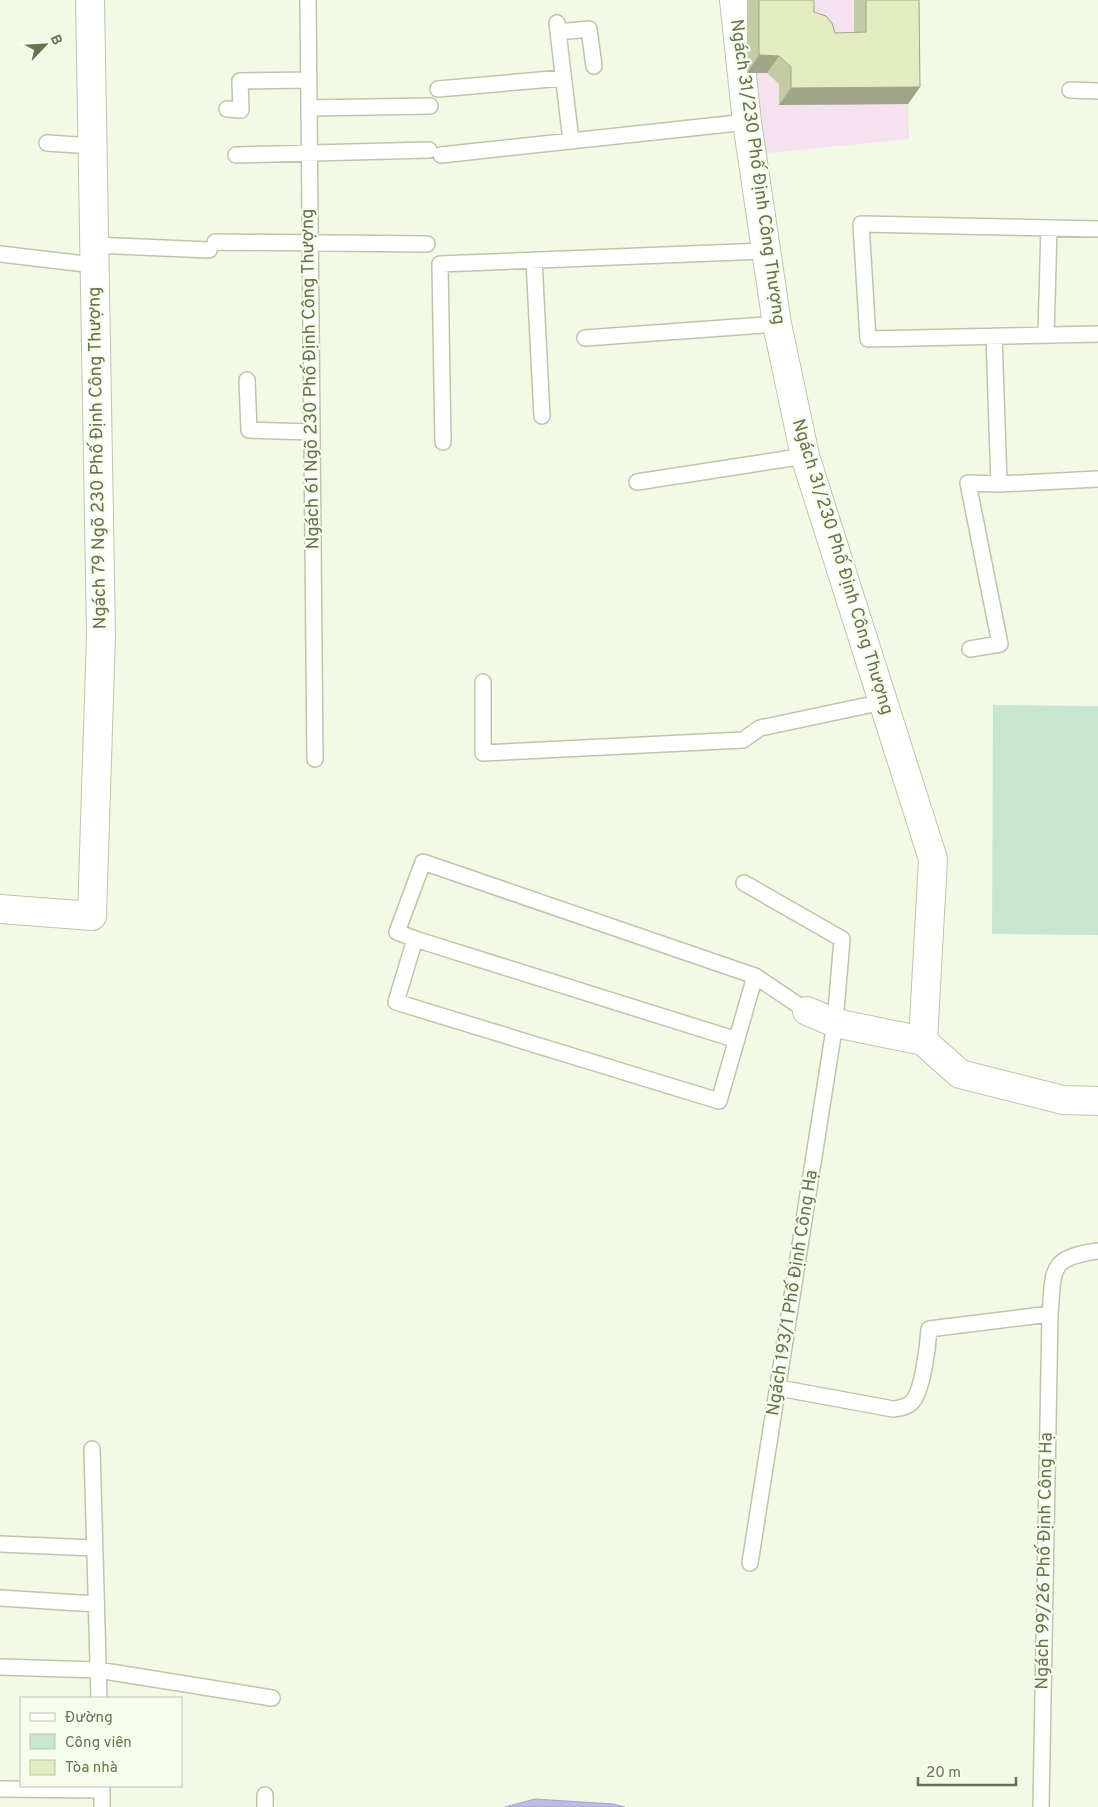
<svg xmlns="http://www.w3.org/2000/svg" width="1098" height="1807" font-family="Overpass,sans-serif">
	<rect width="100%" height="100%" fill="#f2fae6"/>
	<path fill="#f6e2ee" d="M734,0H907L909,139L758,154Z"/>
	<path fill="#c6e6d2" d="M993,705L1098,706V935L992,934Z"/>
	<path fill="#bcbee1" stroke="#a4a6d2" d="M535,1799L613,1804L625,1807H505Z"/>
	<g fill="none" stroke-linecap="round" stroke-linejoin="round">
		<g stroke="#bec5a8" stroke-width="18">
			<path id="lane" d="M308,0L315,759
				M557,23L571,141
				M558,32L589,29L594,66
				M438,89L563,78
				M1070,90L1098,91
				M309,108L430,106
				M227,109L241,110L240,81L309,80
				M47,143L92,146
				M236,155L429,150
				M441,155L747,122
				M1098,229L861,224L868,339L1098,334
				M215,242L427,244
				M94,245L209,250
				M0,254L94,265
				M534,260L542,416
				M1046,335L1049,228
				M994,336L999,484L1098,479
				M585,338L777,324
				M247,380L249,430L311,432
				M443,442L440,264L766,251
				M637,482L805,456
				M970,649L1000,644L968,483L999,484
				M483,682V753L743,740L760,728L883,702
				M744,883L842,939L835,1023L750,1563
				M415,939L737,1040
				M755,976L719,1101L396,1002L415,939L397,932L423,862L755,976L807,1011
				M779,1388L893,1409C899,1408 905,1408 911,1403C923,1393 928,1344 929,1329L1050,1314
				M92,1449L99,1698
				M0,1544L94,1548
				M0,1598L96,1604
				M0,1667L98,1670L272,1698
				M102,1786V1807
				M0,1789L102,1790
				M265,1807V1795
				M1041,1807L1050,1314C1054,1269 1048,1258 1098,1251"/>
		</g>
		<g stroke="#bec5a8" stroke-width="30">
			<path id="street" d="M734,0L747,122L777,324L805,456L933,859L923,1041
				M0,909L92,916L101,635L90,0
				M807,1011L835,1023L923,1041L960,1074L1063,1100L1098,1101"/>
		</g>
		<use href="#lane" stroke="#fff" stroke-width="15"/>
		<use href="#street" stroke="#fff" stroke-width="28"/>
	</g>
	<path fill="#c3cba5" d="M747,0H814V12L835,33H854V0H919L920,87L908,104L779,105V84L767,73H747Z"/>
	<path fill="#9fa586" d="M759,55L779,56L767,73H747Z
		M920,87L908,104L779,105L791,88Z"/>
	<path fill="#e3ecc0" stroke="#9fa586" d="M759,0H814V12L826,16L832,23L835,33L866,32V0H919L920,87L791,88V67L779,56L759,55Z"/>
	<g text-anchor="middle" dominant-baseline="central" stroke-width="4.5" stroke-linejoin="round" paint-order="stroke">
		<g font-size="18" fill="#6b704d" stroke="#f6fdec">
			<text transform="translate(757 172) rotate(82)">Ngách 31/230 Phố Định Công Thượng</text>
			<text transform="translate(311 379) rotate(-91)">Ngách 61 Ngõ 230 Phố Định Công Thượng</text>
			<text transform="translate(98 458) rotate(-91)">Ngách 79 Ngõ 230 Phố Định Công Thượng</text>
			<text transform="translate(842 567) rotate(73)">Ngách 31/230 Phố Định Công Thượng</text>
			<text transform="translate(793 1293) rotate(-81)">Ngách 193/1 Phố Định Công Hạ</text>
			<text transform="translate(1045 1561) rotate(-89)">Ngách 99/26 Phố Định Công Hạ</text>
		</g>
	</g>
	<rect x="20" y="1697" width="162" height="90" fill="#f6fdec" stroke="#bec5ac"/>
	<rect x="30" y="1713" width="25" height="8" fill="#ffffff" stroke="#bec5ac"/>
	<text x="65" y="1722" font-size="15" fill="#6b704d">Đường</text>
	<rect x="30" y="1734" width="25" height="15" fill="#c6e6d2" stroke="#bec5ac"/>
	<text x="65" y="1747" font-size="15" fill="#6b704d">Công viên</text>
	<rect x="30" y="1760" width="25" height="15" fill="#e3ecc0" stroke="#bec5ac"/>
	<text x="65" y="1772" font-size="15" fill="#6b704d">Tòa nhà</text>
	<g transform="translate(45 45) rotate(65)" stroke="#f6fdec" stroke-width="4" paint-order="stroke">
	<path d="M0-4L9 19L0 12L-9 19Z" fill="#6b704d"/>
	<text y="-8" font-size="14" font-weight="bold" text-anchor="middle" fill="#6b704d">B</text>
	</g>
	<path d="M918 1777v8h98v-8" fill="none" stroke="#6b704d" stroke-width="2.5"/>
	<text x="926" y="1777" font-size="15" fill="#6b704d" stroke="#f6fdec" stroke-width="4" paint-order="stroke">20 m</text>
</svg>
